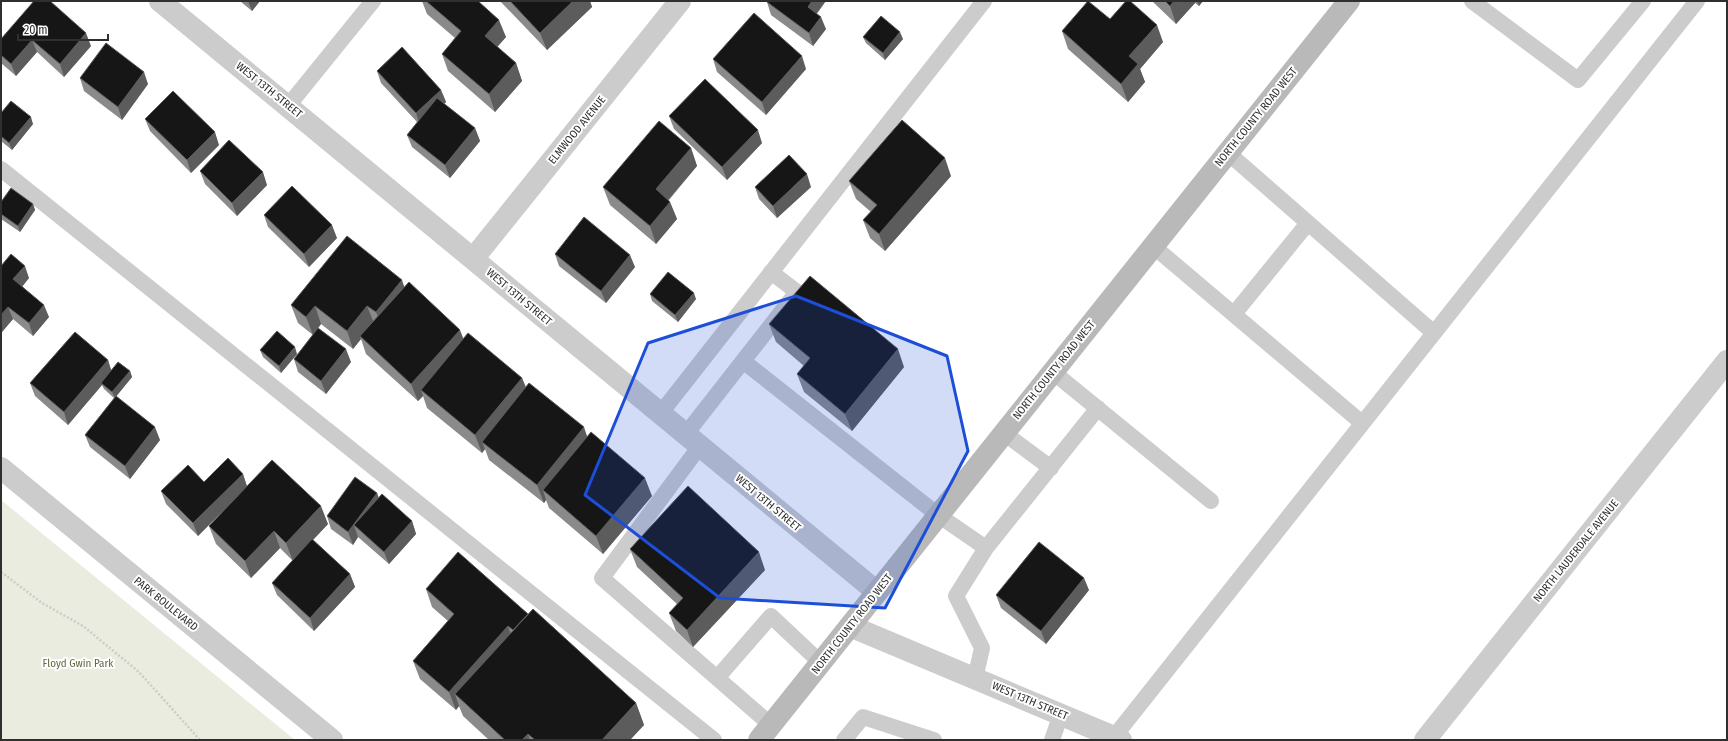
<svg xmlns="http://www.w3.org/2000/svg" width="1728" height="741" font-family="'Fira Sans Condensed',sans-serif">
	<rect width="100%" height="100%" fill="#fff"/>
	<path fill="#e9ecde" d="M1,500L295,740H1Z"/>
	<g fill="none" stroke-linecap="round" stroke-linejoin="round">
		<path stroke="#ccc" stroke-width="2.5" stroke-dasharray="2 2" stroke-linecap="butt" d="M1,572L42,603L83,626L139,672L200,740"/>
		<path stroke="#ccc" stroke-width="16" d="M1472,1L1578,80L1643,1
			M288,106L373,1
			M1228,153L1434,333
			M1,169L714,740
			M1153,246L1362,423
			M1234,314L1308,223
			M743,361L797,292L771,272
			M1053,372L1211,501
			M660,414L984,1
			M1004,433L1051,468
			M686,434L743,361L938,515L986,548
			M700,446L602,578L771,725
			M717,678L771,616L821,663
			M975,679L982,648L956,596L986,548L1098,408
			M1114,737L1697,1
			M844,740L863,717L934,740
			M1052,740L1061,714"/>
		<path stroke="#ccc" stroke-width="22" d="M160,1L877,592
			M473,259L680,1
			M1,468L332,740
			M850,626L1121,740
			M1425,740L1727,361"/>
		<path stroke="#b9b9b9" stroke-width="22" d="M759,740L1349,1"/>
	</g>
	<path fill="#8a8a8a" d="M34,1L91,46L64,77L37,52L16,76L1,63V39Z
		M240,1H260L252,11Z
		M422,1H478L506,37L497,47L516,63L522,81L495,112L448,71L442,54L455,38L427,14Z
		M500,1H590L592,7L547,50Z
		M1152,1H1203L1199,6L1195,3L1176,24Z
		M767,2L826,29L813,46L771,15Z
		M1110,19L1163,42L1140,69L1145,82L1128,102L1068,49L1062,31Z
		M863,37L903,39L885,60L866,43Z
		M713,59L806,69L766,115L717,72Z
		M377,71L441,90L446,102L444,104L475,128L480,141L450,178L412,147L407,135L417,122L381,83Z
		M80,78L148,84L122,120L84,91Z
		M1,113L33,124L12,150L1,141Z
		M669,116L762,143L727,180L674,129Z
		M145,119L219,145L191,173L150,131Z
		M691,148L697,166L669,200L677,219L656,244L610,205L603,187Z
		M200,171L267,185L237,216L205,184Z
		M951,176L885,251L870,238L863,220L871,212L856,199L849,181Z
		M755,187H811L777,218L759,199Z
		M1,202L33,204L35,210L20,232L1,219Z
		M264,215L337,238L309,267L268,227Z
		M555,254L635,267L606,303L559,266Z
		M1,266L29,278L22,286L49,317L33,336L13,319L2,332H1Z
		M405,287L463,338L522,378L526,387L587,437L652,496L603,554L549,508L546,500L544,503L489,460L485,449L482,453L427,408L423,396L418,401L366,354L361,339L353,349L321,324L313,335L298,323L291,305Z
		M650,294L696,299L678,322L652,301Z
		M769,324L904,367L852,431L804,392L797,374L804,366L776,342Z
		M260,350L297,354L281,373L263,357Z
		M294,359L351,362L326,394L298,372Z
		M108,360L111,370L130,371L132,377L116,396L160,440L130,479L90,447L85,435L114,398L104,389L102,385L68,425L35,396L30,383Z
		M243,474L247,486L328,524L313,540L350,574L355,587L314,631L277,595L272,583L293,561L280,548L251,578L216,544L209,526L236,497L198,536L166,504L161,491Z
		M377,493L379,498L412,521L416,534L389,564L358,537L353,545L331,529L327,516Z
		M630,549L765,570L693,647L676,631L669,613L677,604L637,567Z
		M426,589L528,614L636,703L644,725L630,740H489L463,716L459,706L456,710L420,679L413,661L448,621L432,607Z
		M1089,590L1046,644L1001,608L996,595Z"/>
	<path fill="#5c5c5c" d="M248,1H260L252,11Z
		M573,1H590L592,7L547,50L540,33Z
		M812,1H826L813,19L808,7Z
		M1174,1H1195V3L1176,24L1170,6Z
		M1197,1H1203L1199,6Z
		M821,17L826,29L813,46L809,33Z
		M499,20L506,37L491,54L485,36Z
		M1157,25L1163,42L1140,69L1145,82L1128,102L1121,84L1129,56Z
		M900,32L903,39L885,60L883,53Z
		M86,33L91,46L64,77L60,64Z
		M32,40L37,52L16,76L11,64Z
		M802,56L806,69L766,115L762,102Z
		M516,63L522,81L495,112L489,94Z
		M144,72L148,84L122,120L118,107Z
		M441,90L446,102L420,126L416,113Z
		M31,117L33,124L12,150L9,143Z
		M475,128L480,141L450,178L445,165Z
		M758,130L762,143L727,180L722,167Z
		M215,132L219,145L191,173L187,160Z
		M691,148L697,166L662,207L656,189Z
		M945,158L951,176L885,251L879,234Z
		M263,172L267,185L237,216L232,203Z
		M807,174L811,187L777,218L773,206Z
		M670,202L677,219L656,244L650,226Z
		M33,204L35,210L20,232L18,226Z
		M332,225L337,238L309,267L304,254Z
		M630,255L635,267L606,303L601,291Z
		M25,266L29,278L18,292L13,279Z
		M402,280L408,298L383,330L376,312Z
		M694,293L696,299L678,322L675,315Z
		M44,305L49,317L33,336L29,323Z
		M315,306L321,324L313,335L306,317Z
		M367,306L374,323L360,336L361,339L353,349L347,331Z
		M8,307L13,319L2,332L1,330V315Z
		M460,330L467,348L421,390L423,396L418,401L411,384Z
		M295,347L297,354L281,373L279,366Z
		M346,349L351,362L326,394L321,381Z
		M898,349L904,367L852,431L845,414Z
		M108,360L112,373L101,383L102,385L68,425L64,412Z
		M130,371L132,377L115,398L112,392Z
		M522,378L529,396L482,442L485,449L482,453L475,435Z
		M155,427L160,440L130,479L125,466Z
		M584,427L590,445L543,490L546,500L544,503L537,485Z
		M243,474L247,487L198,536L193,523Z
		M645,478L652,496L603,554L596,536Z
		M377,493L381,506L354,525L358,537L353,545L348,532Z
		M321,506L328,524L293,561L286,543Z
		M412,521L416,534L389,564L384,552Z
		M274,531L280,548L251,578L245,561Z
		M759,552L765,570L693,647L687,630Z
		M350,574L355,587L314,631L310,618Z
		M1084,578L1089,590L1046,644L1041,631Z
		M508,626L514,643L455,694L459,706L456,710L449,692Z
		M636,703L644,725L630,740H602Z
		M528,734L530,740H522Z"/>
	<path fill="#161616" stroke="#5c5c5c" d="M34,1H50L86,33L60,64L32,40L11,64L1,55V39Z
		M426,1H478L499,20L485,36L516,63L489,94L442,54L461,31Z
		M510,1H573L540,33Z
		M767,1H812L808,7L821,17L809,33L767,2Z
		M1088,1L1110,19L1126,1H1130L1157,25L1129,56L1138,64L1121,84L1062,31Z
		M1165,1H1174L1170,6Z
		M754,13L802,56L762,102L713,59Z
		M881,16L900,32L883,53L863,37Z
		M106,43L144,72L118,107L80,78Z
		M402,47L441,90L416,113L377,71Z
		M705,79L758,130L722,167L669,116Z
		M173,91L215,132L187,160L145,119Z
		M437,98L475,128L445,165L407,135Z
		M11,101L31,117L9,143L1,136V113Z
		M902,120L945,158L879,234L863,220L877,205L849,181Z
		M659,121L691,148L656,189L670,202L650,226L603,187Z
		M229,140L263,172L232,203L200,171Z
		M789,155L807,174L773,206L755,187Z
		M292,186L332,225L304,254L264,215Z
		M11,188L33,204L18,226L1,214V202Z
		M584,217L630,255L601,291L555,254Z
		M347,236L402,280L376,312L367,306L347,331L315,306L306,317L291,305Z
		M11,254L25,266L13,279L44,305L29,323L8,307L1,315V266Z
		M668,272L694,293L675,315L650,294Z
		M810,276L898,349L845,414L797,374L810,358L769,324Z
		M409,282L460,330L411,384L360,336Z
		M318,328L346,349L321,381L294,359Z
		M277,331L295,347L279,366L260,350Z
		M75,332L108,360L64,412L30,383Z
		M468,333L522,378L475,435L421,390Z
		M118,362L130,371L112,392L101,383Z
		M529,383L584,427L537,485L482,442Z
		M116,396L155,427L125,466L85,435Z
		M591,432L645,478L596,536L543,490Z
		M228,458L243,474L193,523L161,491L188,465L204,482Z
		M272,460L321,506L286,543L274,531L245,561L209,526Z
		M355,477L377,493L348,532L327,516Z
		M688,486L759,552L687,630L669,613L683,598L630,549Z
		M382,494L412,521L384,552L354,525Z
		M312,539L350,574L310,618L272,583Z
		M1039,542L1084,578L1041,631L996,595Z
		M458,552L528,614L513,630L508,626L449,692L413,661L454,614L426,589Z
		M533,609L636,703L602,740H535L528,734L522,740H505L455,694Z"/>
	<path fill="#1d4ed8" fill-opacity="0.2" stroke="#1d4ed8" stroke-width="3" stroke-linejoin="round" d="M796,296L947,356L968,451L885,608L720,598L585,495L648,343Z"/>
	<g text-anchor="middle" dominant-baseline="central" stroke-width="4" stroke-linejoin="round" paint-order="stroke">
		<g font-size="11" fill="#2f2f2f" stroke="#fff">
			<text transform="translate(269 90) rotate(39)">WEST 13TH STREET</text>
			<text transform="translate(1256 117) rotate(-51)">NORTH COUNTY ROAD WEST</text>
			<text transform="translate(577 130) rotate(-51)">ELMWOOD AVENUE</text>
			<text transform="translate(519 297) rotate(40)">WEST 13TH STREET</text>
			<text transform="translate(1054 370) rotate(-51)">NORTH COUNTY ROAD WEST</text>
			<text transform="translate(768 503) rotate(40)">WEST 13TH STREET</text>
			<text transform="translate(1576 551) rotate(-51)">NORTH LAUDERDALE AVENUE</text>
			<text transform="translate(166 604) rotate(39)">PARK BOULEVARD</text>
			<text transform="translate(852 624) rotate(-52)">NORTH COUNTY ROAD WEST</text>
			<text transform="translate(1030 701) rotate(23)">WEST 13TH STREET</text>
		</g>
		<g font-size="11" fill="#5f6a3e" stroke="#fff">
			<text x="78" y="663">Floyd Gwin Park</text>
		</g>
	</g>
	<rect width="1728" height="741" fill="none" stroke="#2f2f2f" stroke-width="4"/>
	<path d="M18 34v6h90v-6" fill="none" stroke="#2f2f2f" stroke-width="2"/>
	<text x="24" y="34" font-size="12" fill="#2f2f2f" stroke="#ffffff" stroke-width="3" paint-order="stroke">20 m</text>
</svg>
